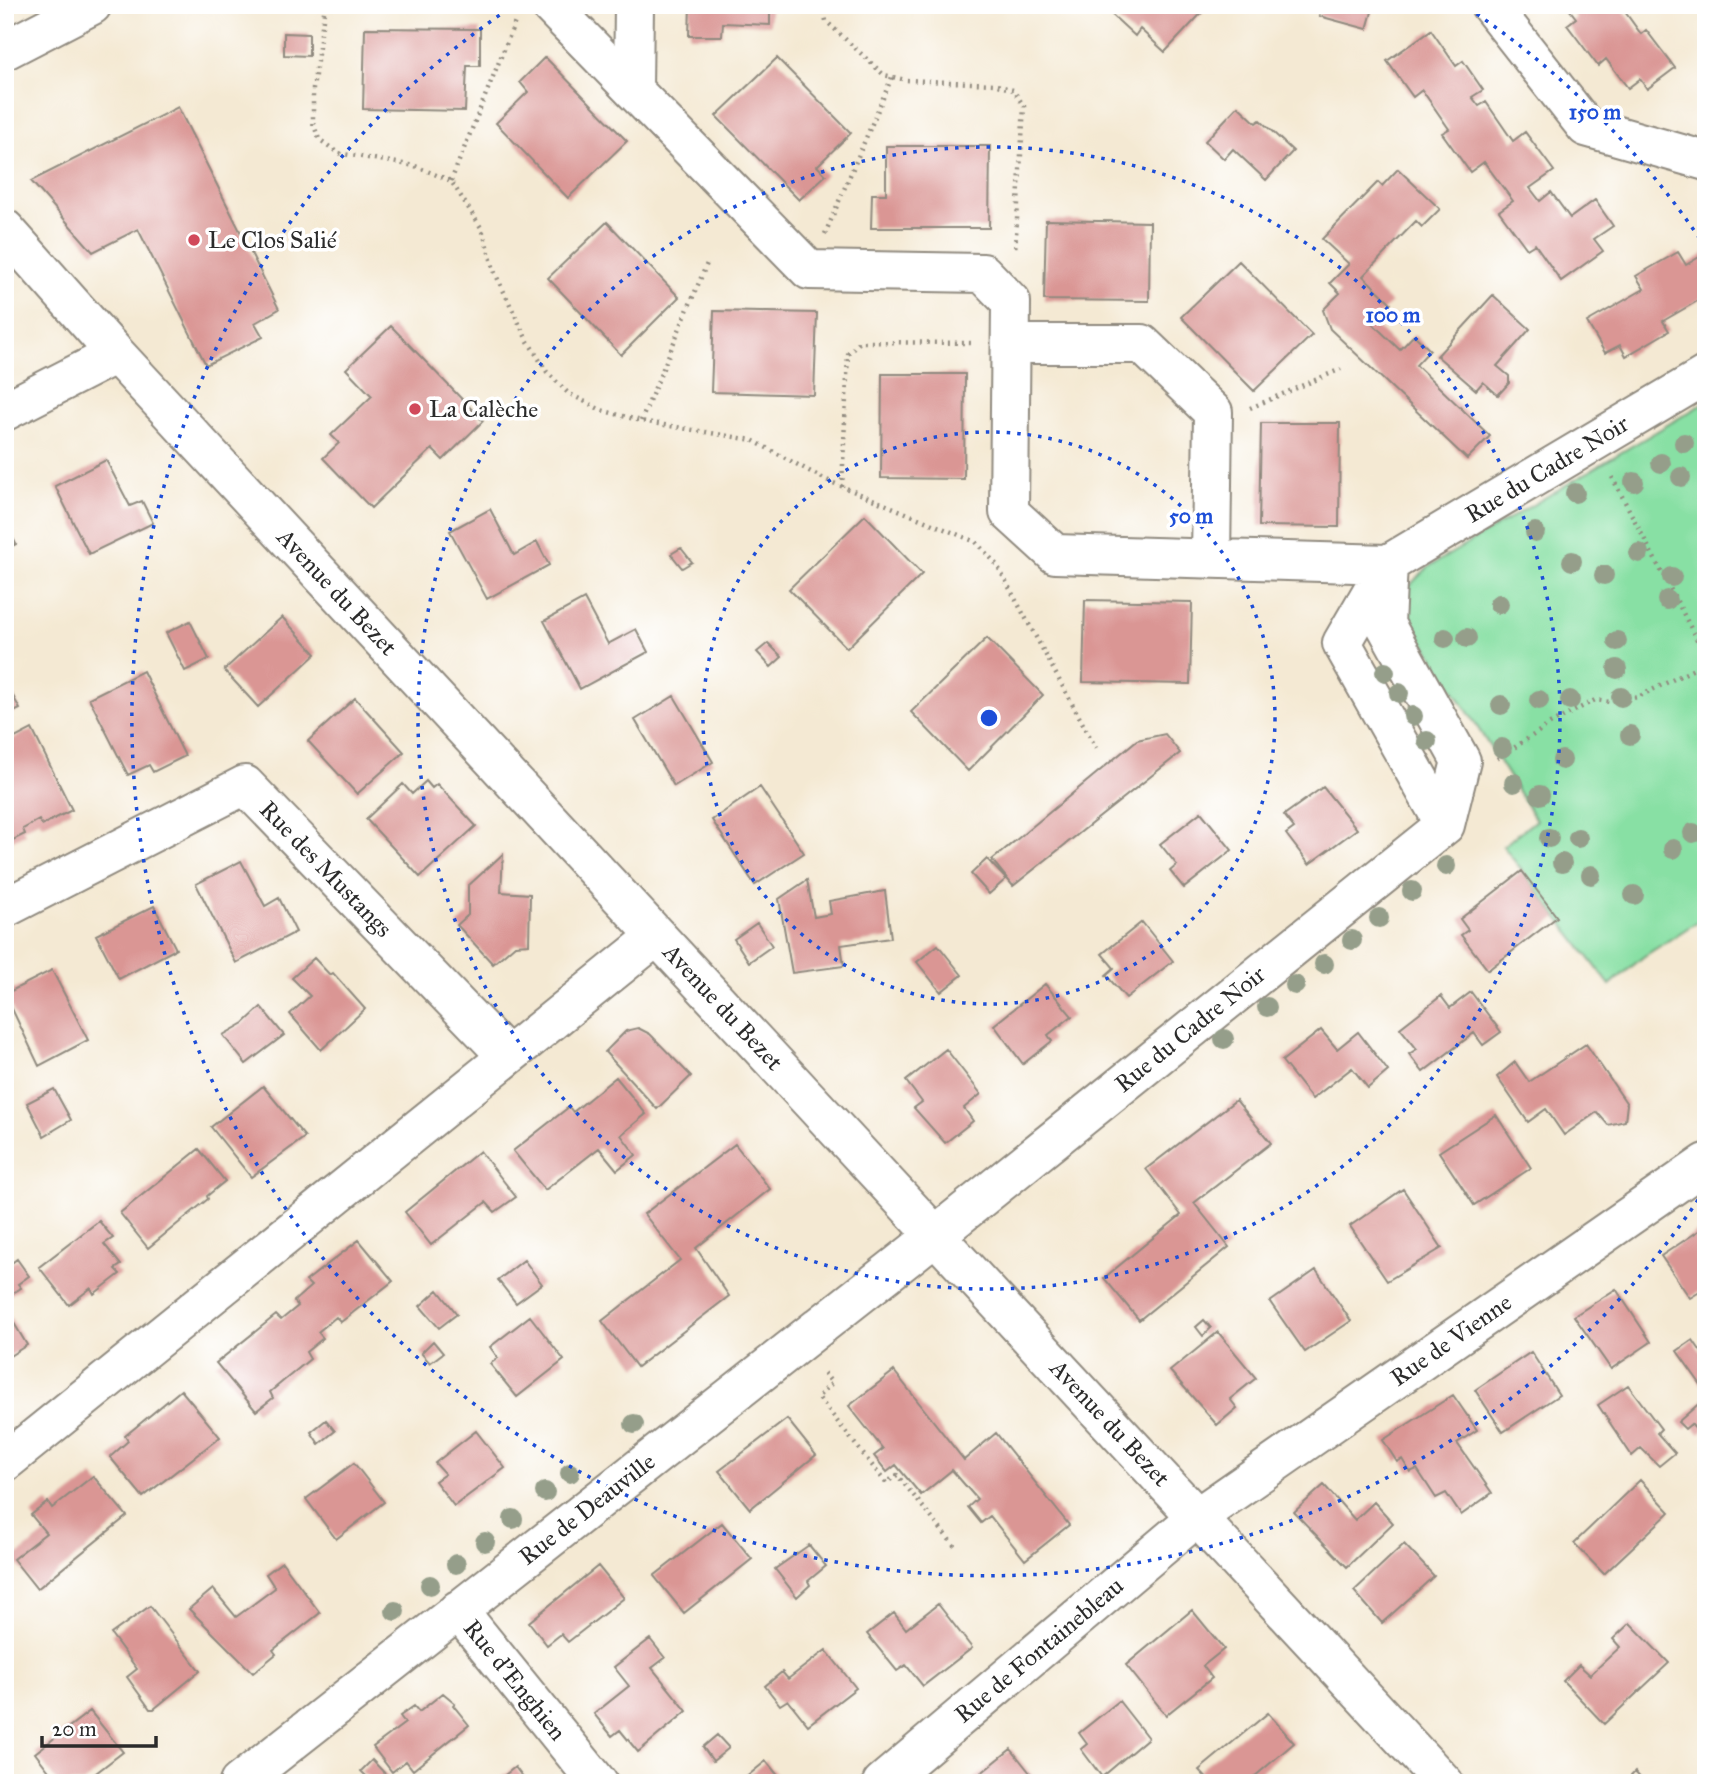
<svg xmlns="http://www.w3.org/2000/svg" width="1711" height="1788" font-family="'IM FELL Great Primer',serif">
	<rect width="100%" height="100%" fill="#fff"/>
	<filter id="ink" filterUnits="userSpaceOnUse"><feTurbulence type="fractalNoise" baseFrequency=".0143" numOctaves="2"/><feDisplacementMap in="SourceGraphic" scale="14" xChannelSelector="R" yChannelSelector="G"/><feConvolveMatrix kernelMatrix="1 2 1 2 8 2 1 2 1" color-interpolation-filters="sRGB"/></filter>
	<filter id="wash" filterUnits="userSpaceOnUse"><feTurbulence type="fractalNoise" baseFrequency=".00686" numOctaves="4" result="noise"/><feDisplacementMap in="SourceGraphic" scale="28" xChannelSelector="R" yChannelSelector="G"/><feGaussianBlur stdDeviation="1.57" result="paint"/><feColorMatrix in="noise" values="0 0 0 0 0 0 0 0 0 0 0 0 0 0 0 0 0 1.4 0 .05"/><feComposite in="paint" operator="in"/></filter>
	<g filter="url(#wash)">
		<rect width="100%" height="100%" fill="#f4e9d3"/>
		<path fill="#88e0a4" stroke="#5a8668" stroke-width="2" d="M1706,402V916L1643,957L1610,985L1503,846L1536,820L1408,617C1399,592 1411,582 1430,566Z"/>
		<g id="blocks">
			<path fill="#da9694" d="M690,5H770V25L723,23L722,36H689Z
				M1116,5H1209L1165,52L1140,29L1135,36L1109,12Z
				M1322,5H1374L1367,29L1319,16Z
				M1566,5H1620L1641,34L1646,30L1675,68L1647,89L1640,79L1628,88L1606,59L1598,66L1567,25L1576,18Z
				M365,28L480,29V66H467L465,111L363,109Z
				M1431,30L1456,66L1463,61L1483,90L1472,97L1479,106L1486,102L1513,141L1525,132L1554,171L1530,188L1540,201L1551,192L1570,218L1595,200L1613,226L1594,239L1603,251L1561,281L1535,244L1527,249L1499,211L1513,201L1484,162L1470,172L1442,133L1449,129L1422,90L1413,97L1387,61Z
				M284,33L309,34V56L284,55Z
				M545,57L627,141L568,198L496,123L528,92L520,82Z
				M777,58L851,133L817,166L826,175L799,200L716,116Z
				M1238,106L1256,123L1260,120L1293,151L1266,180L1233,149L1224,159L1205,141Z
				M178,107L279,309L255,323L263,337L206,365L138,229L93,252L31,181Z
				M886,146H990L989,228H871L872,194H886Z
				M1398,169L1440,209L1422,227L1416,221L1363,276L1391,303L1371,322L1400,350L1414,335L1430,350L1416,365L1490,436L1467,459L1330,329L1323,310L1340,293L1330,283L1349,264L1322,239L1378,182L1382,186Z
				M1046,220L1150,222L1149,301L1044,300Z
				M607,222L679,297L621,355L548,278Z
				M1678,252L1686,265L1706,253V296L1663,321L1669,331L1626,356L1620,345L1605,353L1587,322L1644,289L1636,276Z
				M1239,261L1312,335L1254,391L1181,317Z
				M1493,295L1530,329L1497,366L1509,376V383L1498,395L1483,382L1476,390L1437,356Z
				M714,311L817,313L814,395L711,392Z
				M391,326L483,421L443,460L432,449L371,508L323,458L339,443L331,435L372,396L346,369Z
				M882,374H965L964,479L881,478Z
				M1261,423H1340L1339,527L1259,526Z
				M106,460L130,506L142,501L153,523L89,554L55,486Z
				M490,509L514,555L537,542L549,565L487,599L450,531Z
				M865,515L922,574L847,648L789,589Z
				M5,522L16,544L5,550Z
				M681,548L692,562L682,568L671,554Z
				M584,599L608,644L636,629L648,652L580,689L544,621Z
				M1085,600L1192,602L1190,684L1083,682Z
				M282,617L316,654L258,707L224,670Z
				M190,621L209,659L185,671L166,633Z
				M987,638L1043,695L968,771L911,712Z
				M768,643L782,657L771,667L757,652Z
				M143,671L185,756L153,772L149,765L128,775L89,698Z
				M5,681L20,709L6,716L5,714Z
				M674,696L713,762L674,786L635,720Z
				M355,698L404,752L357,794L308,741Z
				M32,729L72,810L42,825L39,820L23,829L25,834L5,844V743Z
				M1165,734L1180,753L1013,886L992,860L1137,740Z
				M426,781L432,788L437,784L476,826L420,877L366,819L403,784L412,794Z
				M760,787L804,853L755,885L712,820Z
				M1323,787L1357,829L1309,864L1286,834L1294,828L1284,815Z
				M1201,812L1232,850L1184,888L1170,871L1177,865L1160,844Z
				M503,854L501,892L530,894L529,944L515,945L493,964L457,925L468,915V886Z
				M987,859L1006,879L989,894L971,874Z
				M241,861L265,906L279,898L296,932L236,963L196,884Z
				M1522,871L1557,917L1488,970L1461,935L1468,930L1460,919Z
				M807,880L814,917L831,914L829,901L885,891L891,938L841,945L844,966L792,973L779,899Z
				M154,906L176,949L119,979L96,935Z
				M1142,922L1173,961L1126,998L1106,975L1114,968L1102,954Z
				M757,923L772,946L749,962L734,939Z
				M938,945L962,975L941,992L917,962Z
				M314,958L330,975L333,973L365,1009L321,1050L290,1014L310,996L292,978Z
				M52,970L88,1040L39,1066L5,994Z
				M1045,984L1072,1016L1048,1035L1052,1041L1023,1064L994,1025Z
				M1471,992L1501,1032L1483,1045L1474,1033L1423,1072L1409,1054L1417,1049L1400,1028L1441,996L1450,1008Z
				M261,1007L284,1035L246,1064L223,1035L244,1023Z
				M638,1028L650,1034L691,1076L657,1109L605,1052L626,1031Z
				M1321,1030L1337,1049L1358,1032L1388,1071L1368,1088L1352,1068L1312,1099L1282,1061Z
				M1586,1044L1627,1104L1625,1121L1608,1125L1597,1112L1564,1135L1546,1109L1528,1122L1497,1077L1515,1062L1529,1082Z
				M946,1049L981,1094L964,1108L973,1121L945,1143L914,1108L922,1102L906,1081Z
				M616,1077L646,1114L621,1135L636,1155L617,1170L599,1148L545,1190L513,1151L569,1107L573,1112Z
				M263,1086L305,1137L251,1177L211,1127Z
				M54,1089L71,1120L44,1136L27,1103Z
				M1236,1100L1271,1143L1194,1203L1229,1247L1139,1320L1104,1278L1181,1215L1146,1169Z
				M1496,1115L1531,1168L1474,1205L1439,1152Z
				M735,1144L770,1189L696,1248L729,1296L637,1367L602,1321L680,1260L644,1214Z
				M199,1149L225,1181L207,1196L208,1199L148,1248L120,1213Z
				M480,1151L516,1197L495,1212L486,1202L431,1245L405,1212Z
				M1403,1189L1442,1248L1387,1281L1350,1226Z
				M99,1221L113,1238L104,1244L121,1265L115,1269L120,1274L94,1294L91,1288L69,1305L39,1267Z
				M1706,1226V1288L1690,1298L1661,1256Z
				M359,1240L393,1281L341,1322L336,1317L318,1332L323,1338L306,1352L310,1359L270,1392L273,1398L256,1411L216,1363L276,1315L281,1320L298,1306L294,1301L311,1286L306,1281Z
				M17,1259L29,1276L18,1284L21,1288L5,1298V1268Z
				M524,1260L542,1284L516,1303L498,1280Z
				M1316,1270L1351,1321L1305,1352L1270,1302Z
				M1616,1289L1651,1342L1611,1369L1574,1316Z
				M438,1290L457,1314L439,1328L420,1306Z
				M5,1308L27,1345L5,1359Z
				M530,1316L564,1360L517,1397L490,1364L498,1358L490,1347Z
				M1204,1320L1211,1328L1203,1336L1196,1327Z
				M1218,1332L1256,1378L1230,1399L1237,1408L1217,1425L1170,1371Z
				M1693,1340L1706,1359L1704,1389L1677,1351Z
				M433,1341L443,1353L430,1363L421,1353Z
				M1531,1352L1559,1395L1503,1432L1475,1390Z
				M894,1371L964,1460L996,1433L1069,1525L1025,1560L990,1516L981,1523L968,1507L977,1499L952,1470L921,1495L896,1465L887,1472L874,1456L883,1449L849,1406Z
				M1628,1385L1661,1429L1657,1433L1675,1453L1659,1466L1641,1448L1632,1456L1598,1405Z
				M181,1390L220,1437L143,1497L110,1457L128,1441L125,1436Z
				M1453,1395L1477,1430L1457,1443L1492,1493L1461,1515L1446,1493L1436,1498L1417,1469L1410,1472L1402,1459L1397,1462L1383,1440Z
				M1703,1400L1706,1428L1700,1434L1691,1424L1685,1429L1678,1422Z
				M787,1419L816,1455L750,1509L719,1471Z
				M326,1420L335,1431L319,1444L311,1432Z
				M476,1431L505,1468L454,1506L435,1481L445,1474L435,1463Z
				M354,1463L384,1502L336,1539L306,1499Z
				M93,1476L127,1516L37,1589L13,1559L46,1533L31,1515L48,1502L52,1508Z
				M1640,1480L1670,1512L1604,1574L1574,1543Z
				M1324,1485L1355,1520L1374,1502L1393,1523L1347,1567L1294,1512Z
				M722,1523L752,1559L684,1613L654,1576Z
				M1404,1544L1434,1576L1382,1623L1354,1591Z
				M809,1545L826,1566L808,1581L810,1585L797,1597L775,1569Z
				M282,1562L320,1613L273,1650L276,1654L253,1673L189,1609L213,1589L236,1617L275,1588L266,1574Z
				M598,1566L624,1598L568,1642L561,1634L547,1645L529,1622Z
				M938,1604L972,1648L923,1686L906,1665L897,1671L867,1634L894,1613L906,1629Z
				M150,1606L200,1671L154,1709H150L127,1677L137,1669L111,1634Z
				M1192,1610L1224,1649L1203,1666L1212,1678L1166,1715L1126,1665Z
				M1630,1623L1669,1663L1604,1724L1563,1681L1579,1665L1590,1675L1620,1647L1613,1639Z
				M650,1639L665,1658L652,1668L687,1711L638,1752L620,1730L612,1736L594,1714L629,1686L614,1667Z
				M826,1650L856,1688L808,1725L788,1700L780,1705L765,1686L782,1672L788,1679Z
				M443,1693L455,1703L453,1705L469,1725L413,1770L406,1761L392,1772L373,1747L405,1723L400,1716L414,1706L419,1712Z
				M1119,1701L1148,1738L1102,1777L1081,1749L1087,1744L1079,1733Z
				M90,1711L123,1752L83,1783H58L35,1753Z
				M1268,1713L1294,1743L1247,1783H1211L1199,1770Z
				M717,1735L729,1748L713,1761L703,1747Z
				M1011,1749L1038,1783H969Z
				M372,1760L391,1780L388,1783H373L361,1771Z
				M766,1761L784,1783H739Z
				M515,1767L527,1783H495Z
				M1635,1772L1645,1783H1624Z"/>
		</g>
	</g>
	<g filter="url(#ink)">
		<use href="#blocks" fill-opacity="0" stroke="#908a7f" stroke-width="2"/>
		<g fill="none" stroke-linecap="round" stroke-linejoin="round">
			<g stroke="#908a7f" stroke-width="42">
				<path id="minor" d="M550,5L809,270L983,273L1011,302L1009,512L1055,554L1388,564
					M1490,5L1586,127L1706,161
					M5,50L92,5
					M633,90L634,5
					M5,229L116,354L1444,1783
					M1011,344H1142L1213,412L1211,558
					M5,411L116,354
					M1445,825L1342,643L1388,564L1706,375
					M5,908L245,785L507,1056
					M5,1462L657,936
					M458,1610L598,1783
					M239,1783L913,1253L1445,825L1461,761L1385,624L1388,564
					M882,1783L1197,1517L1706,1163"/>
			</g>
			<path stroke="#908a7f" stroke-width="4.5" stroke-dasharray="2 5" stroke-linecap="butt" d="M325,5L313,89V123L319,139L338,153L415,166L451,181L482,229L495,273L526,338L547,372L568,393L601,410L641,421L752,440L824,479L976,542L997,565L1096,748
				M823,5L826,21L884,75L906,80L994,84L1013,90L1024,106L1015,252
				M451,181L515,22
				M825,234L892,77
				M1250,408L1341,369
				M641,421L708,261
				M1612,477L1706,657
				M842,487L848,354L860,342L975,343
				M1497,759L1550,724L1595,700L1610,702L1638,697L1706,663
				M824,1373L832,1383L818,1397L886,1483L897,1475L956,1548"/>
			<use href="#minor" stroke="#fff" stroke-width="38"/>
		</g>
		<g fill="#959e8a">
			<circle cx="1684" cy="443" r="10"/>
			<circle cx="1661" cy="463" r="10"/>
			<circle cx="1681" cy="477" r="10"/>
			<circle cx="1634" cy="482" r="10"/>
			<circle cx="1575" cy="493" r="10"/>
			<circle cx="1535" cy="532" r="10"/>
			<circle cx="1639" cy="553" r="10"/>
			<circle cx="1572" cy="561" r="10"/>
			<circle cx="1604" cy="575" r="10"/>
			<circle cx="1672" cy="577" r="10"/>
			<circle cx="1667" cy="600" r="10"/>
			<circle cx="1499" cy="604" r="10"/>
			<circle cx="1445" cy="638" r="10"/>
			<circle cx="1467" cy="638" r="10"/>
			<circle cx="1617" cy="641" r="10"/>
			<circle cx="1617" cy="669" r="10"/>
			<circle cx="1385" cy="672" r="10"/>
			<circle cx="1399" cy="693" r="10"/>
			<circle cx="1621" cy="697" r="10"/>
			<circle cx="1539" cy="700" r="10"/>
			<circle cx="1570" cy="700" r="10"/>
			<circle cx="1501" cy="705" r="10"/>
			<circle cx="1413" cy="716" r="10"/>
			<circle cx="1630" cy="735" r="10"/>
			<circle cx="1427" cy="741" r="10"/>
			<circle cx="1502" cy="748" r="10"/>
			<circle cx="1562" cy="760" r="10"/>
			<circle cx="1514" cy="783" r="10"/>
			<circle cx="1540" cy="795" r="10"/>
			<circle cx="1693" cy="833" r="10"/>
			<circle cx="1549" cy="838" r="10"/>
			<circle cx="1578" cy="838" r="10"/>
			<circle cx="1673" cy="849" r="10"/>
			<circle cx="1562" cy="863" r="10"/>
			<circle cx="1446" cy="866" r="10"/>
			<circle cx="1591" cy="875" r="10"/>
			<circle cx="1412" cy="891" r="10"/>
			<circle cx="1634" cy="895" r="10"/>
			<circle cx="1379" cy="918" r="10"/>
			<circle cx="1352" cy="940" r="10"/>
			<circle cx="1324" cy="964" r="10"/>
			<circle cx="1295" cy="985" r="10"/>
			<circle cx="1267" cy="1007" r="10"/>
			<circle cx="1224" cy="1039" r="10"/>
			<circle cx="634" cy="1424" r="10"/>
			<circle cx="570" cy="1473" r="10"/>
			<circle cx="545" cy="1492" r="10"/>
			<circle cx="513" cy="1519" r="10"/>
			<circle cx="485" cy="1542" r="10"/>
			<circle cx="456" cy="1564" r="10"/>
			<circle cx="430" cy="1585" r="10"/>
			<circle cx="395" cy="1611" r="10"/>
		</g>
	</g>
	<g fill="none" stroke="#1d4ed8" stroke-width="3.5" stroke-dasharray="3.5 7">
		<circle cx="989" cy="718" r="286"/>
		<circle cx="989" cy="718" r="571"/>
		<path d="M1704 1191A857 857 0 1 1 510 8M1468 8A857 857 0 0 1 1704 245"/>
	</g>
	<g fill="#d1495b" stroke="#fff" stroke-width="2.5">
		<circle cx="194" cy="240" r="7"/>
		<circle cx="415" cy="409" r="7"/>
	</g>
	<g text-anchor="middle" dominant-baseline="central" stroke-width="7" stroke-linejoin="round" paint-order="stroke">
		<g font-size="24" fill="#2b2b2b" stroke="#fff" text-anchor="start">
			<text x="208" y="240">Le Clos Salié</text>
			<text x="429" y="409">La Calèche</text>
		</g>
		<g font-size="24" fill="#2b2b2b" stroke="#fff">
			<text transform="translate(1547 469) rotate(-31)">Rue du Cadre Noir</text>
			<text transform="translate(337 592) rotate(47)">Avenue du Bezet</text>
			<text transform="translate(326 869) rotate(46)">Rue des Mustangs</text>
			<text transform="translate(723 1007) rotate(47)">Avenue du Bezet</text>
			<text transform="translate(1190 1029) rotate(-39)">Rue du Cadre Noir</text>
			<text transform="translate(1451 1340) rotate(-35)">Rue de Vienne</text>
			<text transform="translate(1110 1423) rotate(47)">Avenue du Bezet</text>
			<text transform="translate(587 1509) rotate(-38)">Rue de Deauville</text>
			<text transform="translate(1039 1650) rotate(-40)">Rue de Fontainebleau</text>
			<text transform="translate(515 1680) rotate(51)">Rue d'Enghien</text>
		</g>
	</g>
	<circle cx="989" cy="718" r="10" fill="#1d4ed8" stroke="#fff" stroke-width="3.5"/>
	<g font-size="21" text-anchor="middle" font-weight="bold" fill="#1d4ed8" stroke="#fff" stroke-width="7" stroke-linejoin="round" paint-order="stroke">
		<text x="1595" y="119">150 m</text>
		<text x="1393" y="322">100 m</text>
		<text x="1191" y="523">50 m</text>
	</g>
	<rect width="1711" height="1788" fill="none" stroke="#fff" stroke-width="28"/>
	<path d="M42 1736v10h114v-10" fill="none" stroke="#2b2b2b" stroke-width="3.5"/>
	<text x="52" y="1736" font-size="21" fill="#2b2b2b" stroke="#ffffff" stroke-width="5" paint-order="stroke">20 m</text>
</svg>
